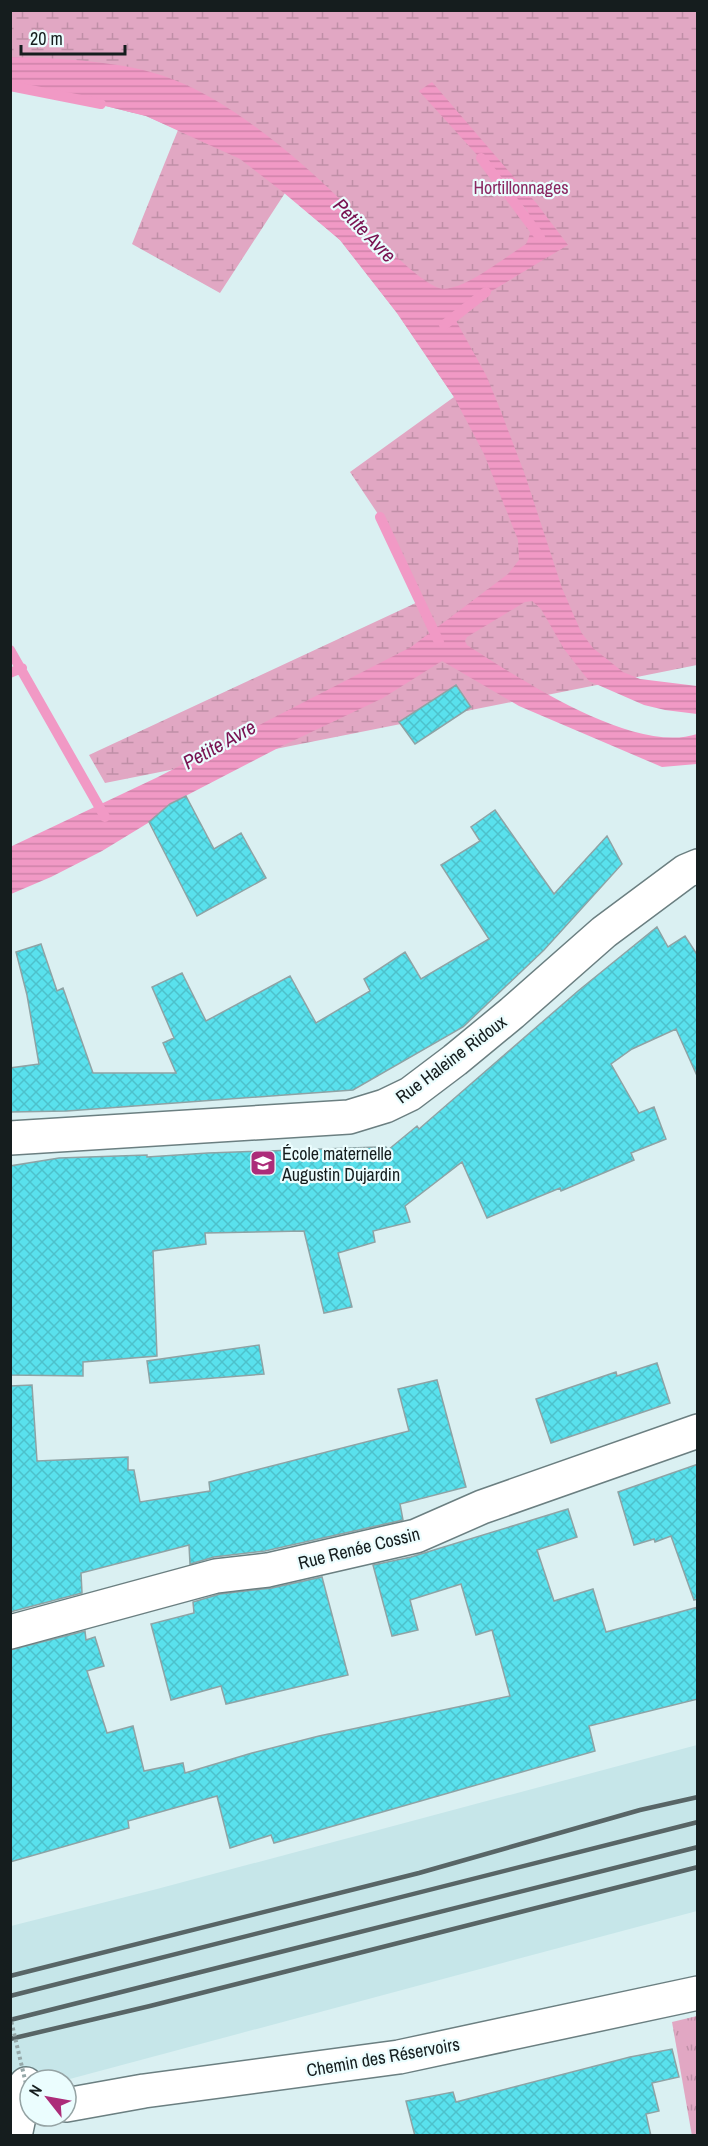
<svg xmlns="http://www.w3.org/2000/svg" width="708" height="2146" font-family="'Archivo Narrow',sans-serif">
	<defs>
		<pattern id="grass-tufts" width="24" height="20" patternUnits="userSpaceOnUse" patternTransform="scale(1.5)"><rect width="24" height="20" fill="#e1a7c3"/><path d="M3 7l-1-3M5 7V3M7 7l1-3M15 17l-1-3M17 17v-4M19 17l1-3" fill="none" stroke="#c08fa7"/></pattern>
		<pattern id="wetland-marsh" width="20" height="14" patternUnits="userSpaceOnUse" patternTransform="scale(1.5)"><rect width="20" height="14" fill="#e1a7c3"/><path d="M1 5h8M5 5V1M11 12h8M15 12V8" fill="none" stroke="#c08fa7"/></pattern>
		<pattern id="water-rules" width="6" height="5" patternUnits="userSpaceOnUse" patternTransform="scale(1.5)"><rect width="6" height="5" fill="#f199c5"/><path d="M0 2.5h6" fill="none" stroke="#ce83a9"/></pattern>
		<pattern id="building-cross-hatch" width="8" height="8" patternUnits="userSpaceOnUse" patternTransform="scale(1.5)"><rect width="8" height="8" fill="#59e1ed"/><path d="M0 0l8 8M0 8l8-8" fill="none" stroke="#4dc1cb"/></pattern>
	</defs>
	<rect width="100%" height="100%" fill="#daf0f2"/>
	<path fill="#c6e6e9" d="M697,1745V1911L66,2080H30L11,2095V1926L157,1889Z"/>
	<path fill="url(#grass-tufts)" d="M697,2016L698,2135L692,2136L672,2022Z"/>
	<path fill="url(#wetland-marsh)" d="M11,11H697V665L105,783L89,755L420,601L380,517L350,472L454,397L397,313L340,240L285,193L220,293L132,244L178,130L146,116L29,87L11,85Z"/>
	<path fill="url(#water-rules)" d="M11,57C60,58 126,61 172,79C233,102 302,161 348,207C367,227 415,280 439,288C459,295 508,255 526,244C532,232 532,222 527,210L419,91L432,82L537,204L568,245L460,310L455,316V319L486,375L500,409L525,475L562,588L581,632L593,648L623,672L640,679L697,686V714L665,710L644,705L589,681L564,649L541,609L532,601L525,602L467,637L465,641L467,645C520,679 634,755 697,734V764L662,767L519,706L442,661L383,698L280,747L170,804L148,823L102,851L51,877L11,894L10,847L158,777L411,647L508,574L519,560L518,540L484,454L454,397L397,313L340,240L284,193L240,159L146,116L29,87L11,85Z"/>
	<g fill="none" stroke-linecap="round" stroke-linejoin="round">
		<path stroke="#f199c5" stroke-width="10" d="M10,86L101,104
			M481,158L540,237
			M444,325L486,292
			M380,517L439,642
			M10,650L105,817
			M10,673L22,668"/>
	</g>
	<path fill="url(#building-cross-hatch)" stroke="#8ea3a5" stroke-width="1.5" d="M456,685L471,707L415,744L399,722Z
		M186,796L214,849L241,833L266,878L197,916L149,822L170,804Z
		M495,810L554,894L607,836L622,864L544,950L463,1027L353,1090L67,1111L10,1112V1068L39,1064L27,995L16,952L41,944L57,991L63,988L93,1073H176L163,1043L174,1038L152,987L182,973L206,1021L290,976L316,1023L370,991L364,979L405,952L421,979L489,939L441,865L480,841L471,827Z
		M657,927L668,947L685,936L698,956V1078L676,1029L632,1049L611,1064L639,1113L654,1107L666,1139L631,1153L634,1160L561,1191L560,1188L487,1218L462,1162L405,1206L410,1222L373,1231L375,1242L338,1253L352,1307L324,1313L304,1231L205,1233L206,1244L153,1251L157,1356L83,1362V1376L10,1375V1166L59,1158L147,1155V1157L208,1153L378,1147H386L388,1150L417,1126L419,1129L578,991Z
		M259,1345L264,1374L150,1383L147,1361Z
		M657,1363L670,1403L551,1443L536,1399L616,1372L617,1376Z
		M437,1380L466,1487L400,1504L403,1520L265,1551L214,1557L190,1564L189,1545L81,1573L82,1593L10,1612V1386L32,1385L37,1461L128,1457V1470H134L140,1502L210,1491L209,1482L409,1431L398,1389Z
		M698,1464V1599L694,1600L671,1536L655,1542L654,1539L634,1545L618,1492Z
		M568,1509L577,1537L537,1550L554,1601L593,1589L606,1632L698,1607V1699L589,1726L595,1751L274,1843L271,1835L230,1848L217,1796L128,1821L129,1828L10,1862V1650L85,1631L86,1640L95,1637L104,1666L87,1671L107,1733L133,1726L144,1771L183,1763L185,1773L252,1753L319,1736L510,1696L492,1630L476,1635L461,1584L410,1600L418,1630L392,1636L373,1565L411,1557Z
		M322,1577L348,1675L226,1704L221,1686L171,1700L151,1624L194,1613L193,1602L220,1594L272,1588Z
		M672,2049L679,2077L652,2083L659,2111L646,2114L651,2136H415L406,2101L453,2092L456,2102L630,2057Z"/>
	<g fill="none" stroke-linecap="round" stroke-linejoin="round">
		<g stroke="#6b7f81" stroke-width="36">
			<path id="minor" d="M10,1138L349,1117L385,1106L410,1094L455,1060L512,1013L604,932L686,871L698,866
				M10,1632L216,1576L268,1570L416,1536L482,1507L698,1431
				M66,2105L144,2091L399,2057L698,1993
				M15,2136L26,2084"/>
		</g>
		<use href="#minor" stroke="#fff" stroke-width="33"/>
		<path stroke="#586566" stroke-width="4.5" d="M10,1976L419,1873L640,1810L698,1797
			M10,1996L698,1822
			M10,2020L698,1847
			M10,2039L150,2006L698,1867"/>
		<path stroke="#95a7a8" stroke-width="4" stroke-dasharray="3 3" stroke-linecap="butt" d="M10,2016L26,2084"/>
	</g>
	<defs>
		<g id="school-square" transform="scale(1.35)"><rect x="-9" y="-9" width="18" height="18" rx="4" fill="#ac2c79" stroke="#ebfdfe"/><path d="M0-5L7-2L0 1L-7-2ZM-4 1L0 2.5L4 1V4Q0 6-4 4Z" fill="#fff"/></g>
	</defs>
	<g fill-rule="evenodd">
		<use href="#school-square" x="263" y="1163"/>
	</g>
	<g text-anchor="middle" dominant-baseline="central" stroke-width="4.5" stroke-linejoin="round" paint-order="stroke">
		<g font-size="18" fill="#8a2761" stroke="#ebfdfe">
			<text x="521" y="187">Hortillonnages</text>
		</g>
		<g font-size="18" fill="#151d1e" stroke="#ebfdfe">
			<text transform="translate(451 1059) rotate(-37)">Rue Haleine Ridoux</text>
			<text transform="translate(359 1548) rotate(-14)">Rue Renée Cossin</text>
			<text transform="translate(383 2057) rotate(-10)">Chemin des Réservoirs</text>
		</g>
		<g font-size="18" fill="#151d1e" stroke="#ebfdfe" text-anchor="start">
			<text x="282" y="1153">École maternelle<tspan x="282" dy="21">Augustin Dujardin</tspan></text>
		</g>
		<g font-size="20" font-style="italic" fill="#791352" stroke="#ebfdfe">
			<text transform="translate(365 230) rotate(46)">Petite Avre</text>
			<text transform="translate(219 744) rotate(-29)">Petite Avre</text>
		</g>
	</g>
	<rect width="708" height="2146" fill="none" stroke="#151d1e" stroke-width="24"/>
	<g transform="translate(48 2098) rotate(301)"><circle r="28" fill="#ebfdfe" stroke="#95a3a4" stroke-width="1.5"/>
	<path d="M0-4.5L10 22L0 15L-10 22Z" fill="#ac2c79"/>
	<text y="-9" font-size="16" font-weight="bold" text-anchor="middle" fill="#151d1e">N</text>
	</g>
	<path d="M21 45v9h104v-9" fill="none" stroke="#151d1e" stroke-width="3"/>
	<text x="30" y="45" font-size="18" fill="#151d1e" stroke="#ebfdfe" stroke-width="4.5" paint-order="stroke">20 m</text>
</svg>
